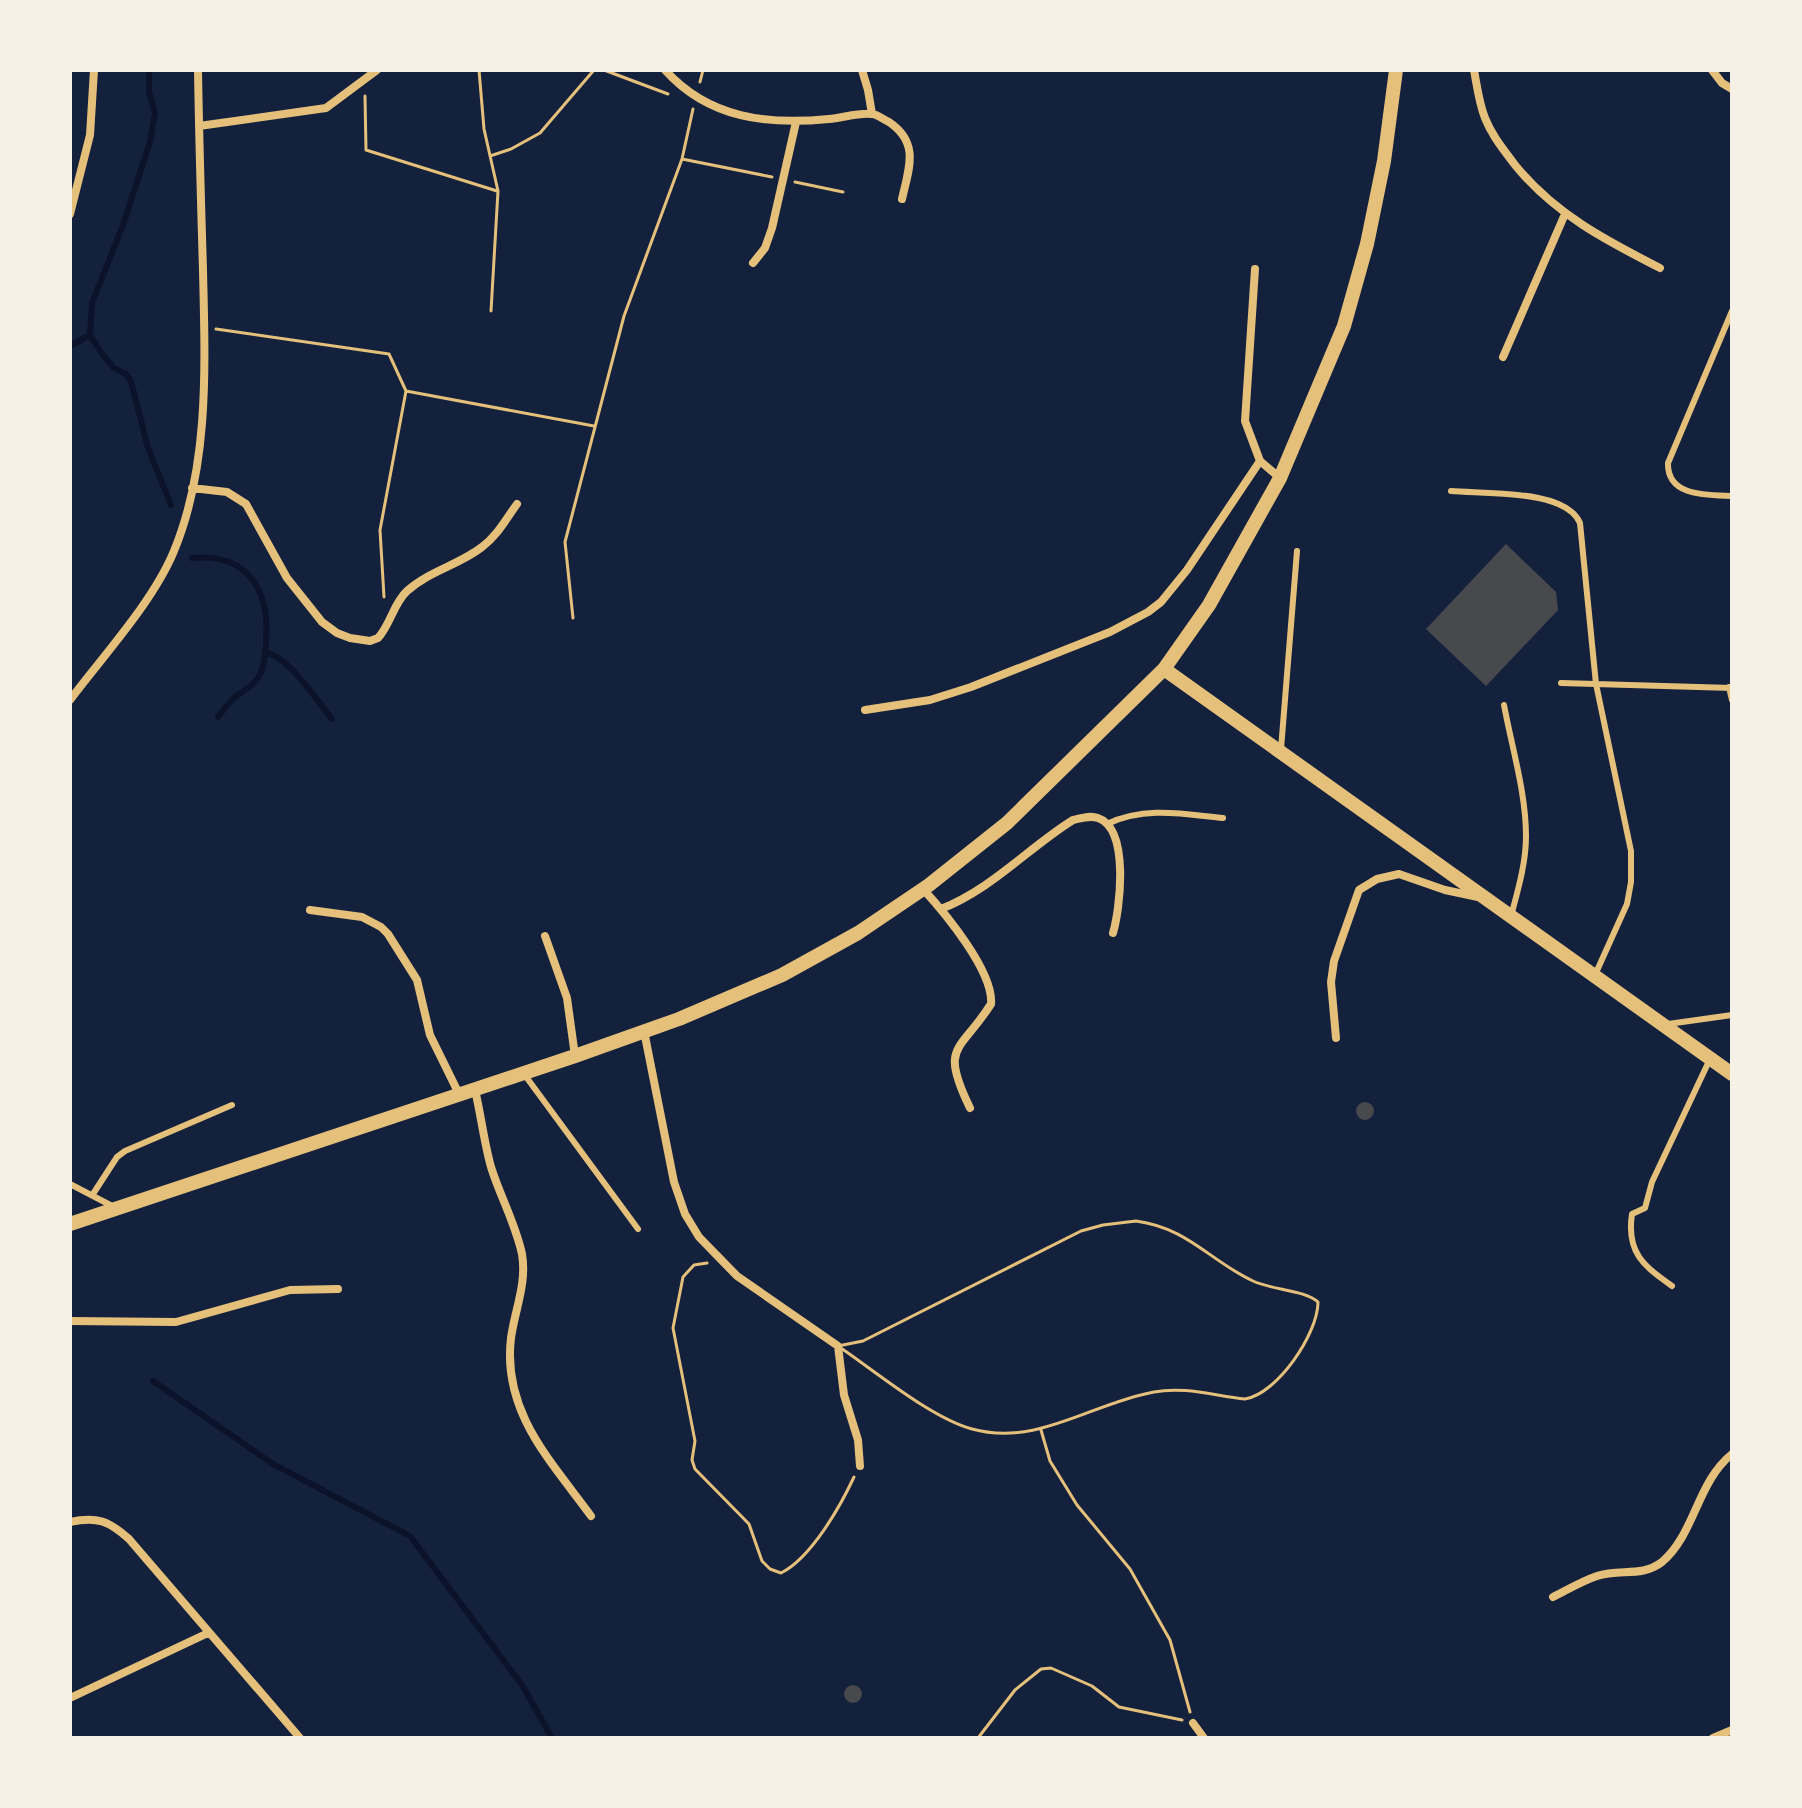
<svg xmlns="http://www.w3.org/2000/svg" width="1802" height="1808" font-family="Cabin,sans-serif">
	<rect width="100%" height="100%" fill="#14213d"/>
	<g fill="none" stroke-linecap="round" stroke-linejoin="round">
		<path stroke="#0b132b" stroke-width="6" d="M149,70V92L155,113L150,142L123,225L92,303L90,335L102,354L114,368L126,374L131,381L148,448L171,505
			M70,346L90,335
			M192,558C249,553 270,591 266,641C265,654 265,667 258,678C253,686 242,691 234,698C228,703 223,711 218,717
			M265,653C288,655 317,701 332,719
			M153,1381L273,1464L410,1536L522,1685L552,1738"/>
	</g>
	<path fill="#48494c" d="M1506,544L1556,592L1558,610L1486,686L1426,629Z
		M1356 1111a9 9 0 1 1 18 0a9 9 0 1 1-18 0Z
		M844 1694a9 9 0 1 1 18 0a9 9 0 1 1-18 0Z"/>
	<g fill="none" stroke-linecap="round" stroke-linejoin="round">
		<path stroke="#e5c07b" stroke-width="3" d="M479,70L484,129L498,191L491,311
			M604,70L668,94
			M700,82L703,70
			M365,96L366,150L497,191
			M490,156L511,149L540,133L594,70
			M682,159L772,177
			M795,182L843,192
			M216,329L389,354L406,391L380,530L384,597
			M406,391L594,426
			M573,618L565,542L624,316L682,159L693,109
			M1136,1221C1188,1228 1210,1261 1253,1281C1272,1290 1305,1290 1318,1302C1318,1334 1277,1394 1245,1399C1215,1396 1184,1386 1154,1392C1092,1403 1037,1447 972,1429C931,1418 875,1371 838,1346L863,1341L1081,1231L1103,1225Z
			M707,1263L694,1265L683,1277L673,1328L695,1441L692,1460L695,1469L749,1524L762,1561L770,1569L781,1573C811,1558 840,1507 854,1477
			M1041,1430L1050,1461L1077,1505L1130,1569L1170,1640L1190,1712
			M978,1738L1015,1690L1041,1669L1051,1668L1092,1686L1119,1707L1182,1720"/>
		<path stroke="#e5c07b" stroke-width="6" d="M1732,311L1668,463C1667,497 1708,495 1732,496
			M1451,491C1484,494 1566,489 1580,523L1596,684L1631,851V882L1627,904L1595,975
			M1561,683L1732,688
			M1729,687L1732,700
			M1504,705C1512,748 1526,793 1526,836C1526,863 1518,890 1511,916
			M1281,749L1297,551
			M1107,824C1145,806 1183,814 1223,818
			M1668,1024L1732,1015
			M524,1074L638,1229
			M70,1184L116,1208
			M93,1194L117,1157L125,1151L232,1105
			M1672,1286C1644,1266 1626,1253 1632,1214L1645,1208L1652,1182L1710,1059"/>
		<path stroke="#e5c07b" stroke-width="8" d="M665,70C709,119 768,125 829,119C842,118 860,112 872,114C877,114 884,120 889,122C920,143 909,168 902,199
			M862,70L868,90L872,114
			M1474,70C1477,86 1479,103 1485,118C1492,136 1504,150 1515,165C1555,214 1605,240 1660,268
			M1712,70L1722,83L1732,89
			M199,126L326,108L377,70
			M70,214L90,135L94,70
			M753,263L765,248L772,228L796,122
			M1255,269L1245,421L1260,461L1280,478
			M1503,357L1565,214
			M192,488L227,492L246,504L287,578L322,622L337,633L350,638L370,641L378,638C391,624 393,604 407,591C429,571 459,565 482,547C497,536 506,519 517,504
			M70,700C103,656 153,602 174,551C210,464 205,363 203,270C201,203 199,137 198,70
			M865,710L930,700L971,687L1110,632L1148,612L1161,602L1187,570L1260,461
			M923,889C945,913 994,972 991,1004C960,1053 939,1044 970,1108
			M941,909C992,889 1028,848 1073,820C1082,818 1090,815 1098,818C1130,829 1120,909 1113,933
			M310,910L362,917L381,927L388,934L417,980L430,1035L459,1094
			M545,936L567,998L575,1056
			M644,1031L674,1182L685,1214L699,1237L737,1276L838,1346L844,1395L858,1440L860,1466
			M1336,1038L1331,982L1334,961L1359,890L1377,879L1399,874L1445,890L1478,897
			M475,1090C481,1115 484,1142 491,1167C500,1196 516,1225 522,1254C527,1284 515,1309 511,1338C502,1412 551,1461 591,1516
			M70,1321L176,1322L290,1290L338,1289
			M70,1522C97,1516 109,1521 129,1539L300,1738
			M1553,1597C1567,1590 1582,1581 1597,1576C1620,1568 1641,1578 1662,1562C1695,1534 1697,1482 1732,1454
			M70,1698L208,1633
			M1193,1723L1204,1738
			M1713,1738L1732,1730"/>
		<path stroke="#e5c07b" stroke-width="14" d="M1164,669L1732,1074
			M70,1224L575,1056L679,1019L782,975L858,933L929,885L1007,823L1164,669L1209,605L1280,478L1344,326L1367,244L1384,161L1396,70"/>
	</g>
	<rect width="1802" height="1808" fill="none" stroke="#f6f1e7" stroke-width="144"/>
</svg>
